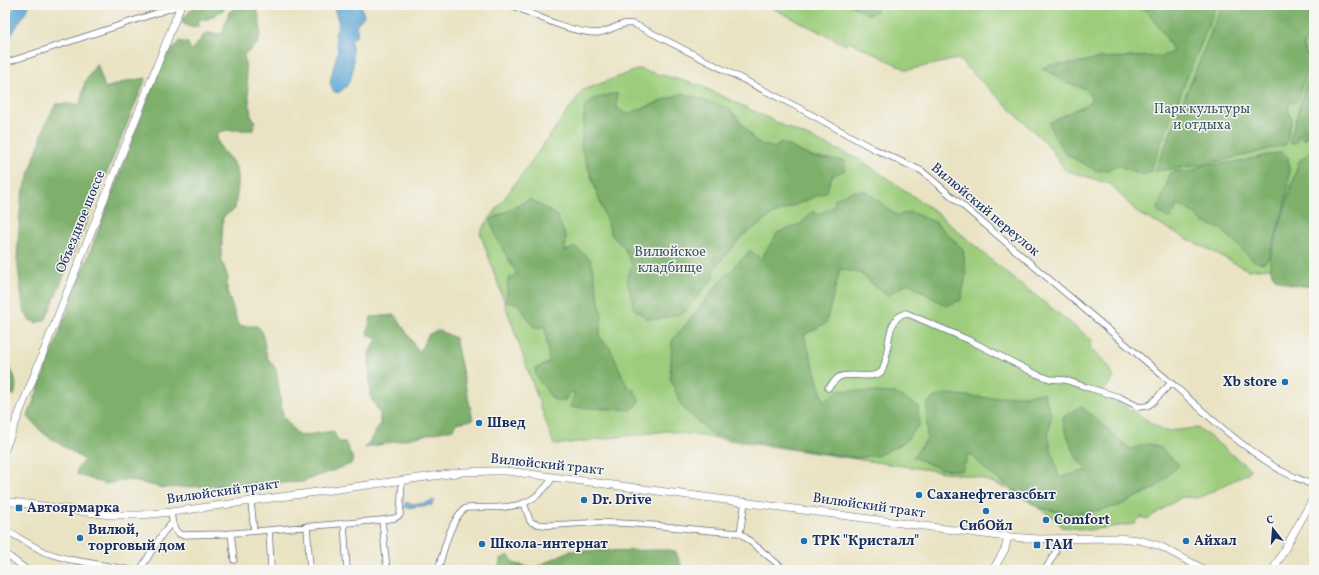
<svg xmlns="http://www.w3.org/2000/svg" width="1319" height="575" font-family="Vollkorn,serif">
	<rect width="100%" height="100%" fill="#f6f6f2"/>
	<filter id="ink" filterUnits="userSpaceOnUse"><feTurbulence type="fractalNoise" baseFrequency=".025" numOctaves="2"/><feDisplacementMap in="SourceGraphic" scale="8" xChannelSelector="R" yChannelSelector="G"/><feConvolveMatrix kernelMatrix="1 2 1 2 8 2 1 2 1" color-interpolation-filters="sRGB"/></filter>
	<filter id="wash" filterUnits="userSpaceOnUse"><feTurbulence type="fractalNoise" baseFrequency=".012" numOctaves="4" result="noise"/><feDisplacementMap in="SourceGraphic" scale="16" xChannelSelector="R" yChannelSelector="G"/><feGaussianBlur stdDeviation="0.9" result="paint"/><feColorMatrix in="noise" values="0 0 0 0 0 0 0 0 0 0 0 0 0 0 0 0 0 1.4 0 .05"/><feComposite in="paint" operator="in"/></filter>
	<g filter="url(#wash)">
		<rect width="100%" height="100%" fill="#eae3c3"/>
		<path fill="#9dcd7c" stroke="#5c7e6d" d="M766,5H1314V230L1280,267L1248,270L1139,214L1110,184L1065,170L1048,145L958,59L907,70L849,41L846,45Z
			M639,69L699,85L795,131L861,160L936,212L1003,270L1092,340L1090,348L1108,365L1114,378L1100,395L1126,407L1164,431L1199,428L1250,469L1248,473L1199,498L1182,497L1147,519L1141,517L1134,524L1089,530L1062,527L1055,519L1010,489L977,477L667,431L554,445L480,232L583,90Z"/>
		<path fill="#7eb06c" stroke="#4c7065" d="M196,5H224L223,10L208,19H199V27C194,29 184,26 181,21Z
			M237,5H255C260,13 263,37 257,44C254,48 248,51 244,54L251,116L255,121L254,130C242,131 228,128 217,133C216,153 235,156 238,174C239,184 236,199 235,209L223,217L221,259L228,277L227,291L239,326H257L262,331L267,357L276,369L283,416L299,436L333,431L339,442H345L353,459L351,464L302,482L163,488L128,480L105,484L77,474V469L84,460L43,433L29,418L28,416L165,54L172,50L179,41L188,43L191,51L206,33L222,34L229,12L237,7Z
			M850,5H879L876,11L869,15Z
			M1120,5H1217L1188,75L1150,172L1144,175L1116,165L1108,170L1097,171L1066,154L1053,134L1049,123L1074,110L1086,105L1091,100L1090,94L1086,89L1066,83L1054,74L1041,69L1049,65L1072,64L1099,58L1161,56L1168,54L1173,51C1169,41 1151,13 1143,9C1136,7 1127,7 1120,5Z
			M1222,5H1295L1314,17V38C1307,39 1305,40 1303,46L1306,54L1310,56L1298,101L1289,103L1288,110L1292,119L1286,144C1243,157 1199,167 1155,171Z
			M1314,55V124L1310,122L1306,139H1303L1297,135V142L1291,144L1290,140Z
			M97,63L105,88L127,81L146,78L46,319L36,323L29,320L23,308L17,258L21,199L46,123L56,104H80L85,82Z
			M617,93V108L627,114L683,93L730,109L757,143L775,148L780,142L812,157L845,161V170L832,176L826,192L774,214L742,236L714,269V277L684,313L659,319L646,318L634,309L627,278L632,265L624,247L612,236L581,147L585,107L593,99Z
			M1314,149V286C1304,287 1277,284 1272,274C1270,270 1270,263 1270,258L1299,161Z
			M1282,152L1288,157C1294,189 1277,228 1268,259L1263,263L1254,261L1221,229L1202,222L1195,214L1178,204L1171,217L1167,218L1157,211L1170,174L1175,171L1191,172L1202,166L1238,162Z
			M853,191H866L897,216L910,212L935,222L963,249L966,275L961,300L946,306L908,283L887,296L860,273L840,269L826,323L804,335L824,402L838,390L895,393L918,406L919,425L905,442L879,455L856,458L713,435L682,407L670,377L672,341L722,280L750,250L761,259L778,232L801,224L813,211L818,215L834,206L835,199Z
			M530,199L556,215L566,237L565,251L576,247L591,260L602,316L599,336L610,348L627,386L634,390L639,400L637,406L631,410L570,407L575,392L570,393L564,401H557L552,398L536,376L535,369L549,362L545,326L535,329L518,304L506,302L508,279L517,274L498,241L490,220Z
			M395,315L419,352L429,334L439,330L455,338L473,420L456,423L453,429L365,448L380,425V414L370,396L369,353L377,339L367,334L371,317Z
			M5,360C13,373 19,380 14,396C1,387 5,373 5,360Z
			M1044,393L1051,415L1048,437L1059,478L1087,470L1077,459L1064,427L1063,417L1081,406L1130,449L1148,444L1161,448L1179,465L1155,488L1119,506L1074,515L1040,508L988,472L969,453L962,471L940,469L913,457L927,439V405L933,398L946,394L992,398Z
			M670,550L676,552L683,570H498L501,559L508,555L516,564L534,568L569,551Z"/>
		<path fill="#5ba6d3" stroke="#3b6a98" d="M16,5H30L5,45V23Z
			M333,5H361L364,16L356,25L358,35L351,40C353,59 358,81 338,93L333,91L330,82L338,50L335,34L339,23Z
			M435,500L432,505L404,508L406,502C415,506 426,503 435,500Z"/>
	</g>
	<g filter="url(#ink)">
		<g fill="none" stroke-linecap="round" stroke-linejoin="round">
			<g stroke="#636e81" stroke-width="7">
				<path id="minor" d="M511,5C535,15 569,32 595,33C611,33 621,19 636,25L801,109L872,148L922,171L1176,387C1209,417 1242,447 1280,470C1291,476 1303,480 1314,486
					M5,63L181,5
					M828,388C831,385 835,380 839,377C850,372 873,380 881,372C884,369 885,362 886,358C889,342 888,318 906,313L971,341L1036,374L1050,379L1065,380L1086,387L1119,397L1139,407L1147,406L1152,403L1171,383
					M251,502L254,531
					M745,502L740,533L785,570
					M524,503L530,521C538,529 575,523 587,523C639,521 688,530 740,533
					M171,512C172,520 173,533 182,535L223,534L382,520L387,570
					M382,520L395,518L400,515L402,481
					M344,523L347,570
					M307,526L310,570
					M5,530L44,552L67,559L131,570
					M269,530L271,567
					M231,533L234,560
					M5,553L27,570
					M140,570L163,533L172,523
					M438,570C443,553 451,517 466,508C503,506 530,514 553,477
					M1045,570L1055,553L1058,538"/>
			</g>
			<g stroke="#636e81" stroke-width="8">
				<path id="major" d="M5,449L181,5
					M5,502H12L110,515H141L171,512L463,472L492,471H507L999,536L1039,539L1118,538L1139,540L1160,546L1205,570
					M993,570L1005,549L1008,537
					M1273,570L1314,497"/>
			</g>
			<use href="#minor" stroke="#fff" stroke-width="5.5"/>
			<use href="#major" stroke="#fff" stroke-width="7"/>
		</g>
	</g>
	<g fill="#1f6fb2" stroke="#f6f6f2" stroke-width="1.5">
		<circle cx="1285" cy="382" r="4"/>
		<circle cx="479" cy="423" r="4"/>
		<circle cx="919" cy="495" r="4"/>
		<circle cx="584" cy="500" r="4"/>
		<rect x="15" y="504" width="8" height="8" rx="2"/>
		<circle cx="986" cy="511" r="4"/>
		<circle cx="1046" cy="520" r="4"/>
		<circle cx="80" cy="538" r="4"/>
		<circle cx="804" cy="541" r="4"/>
		<circle cx="1186" cy="541" r="4"/>
		<circle cx="482" cy="544" r="4"/>
		<rect x="1033" y="541" width="8" height="8" rx="2"/>
	</g>
	<g text-anchor="middle" dominant-baseline="central" stroke-width="3" stroke-linejoin="round" paint-order="stroke">
		<g font-size="14" fill="#3c5666" stroke="#f6f6f2">
			<text x="1202" y="109">Парк культуры<tspan x="1202" dy="16">и отдыха</tspan></text>
			<text x="670" y="252">Вилюйское<tspan x="670" dy="16">кладбище</tspan></text>
		</g>
		<g font-size="14" fill="#1b2f5e" stroke="#f6f6f2">
			<text transform="translate(985 210) rotate(40)">Вилюйский переулок</text>
			<text transform="translate(81 222) rotate(-68)">Объездное шоссе</text>
			<text transform="translate(547 465) rotate(6)">Вилюйский тракт</text>
			<text transform="translate(223 492) rotate(-8)">Вилюйский тракт</text>
			<text transform="translate(869 506) rotate(8)">Вилюйский тракт</text>
		</g>
		<g font-size="14" font-weight="bold" fill="#1b2f5e" stroke="#f6f6f2" text-anchor="start">
			<text x="1277" y="382" text-anchor="end">Xb store</text>
			<text x="487" y="423">Швед</text>
			<text x="927" y="495">Саханефтегазсбыт</text>
			<text x="592" y="500">Dr. Drive</text>
			<text x="27" y="508">Автоярмарка</text>
			<text x="1054" y="520">Comfort</text>
			<text x="986" y="526" text-anchor="middle">СибОйл</text>
			<text x="88" y="530">Вилюй,<tspan x="88" dy="16">торговый дом</tspan></text>
			<text x="812" y="541">ТРК "Кристалл"</text>
			<text x="1194" y="541">Айхал</text>
			<text x="490" y="544">Школа-интернат</text>
			<text x="1045" y="545">ГАИ</text>
		</g>
	</g>
	<rect width="1319" height="575" fill="none" stroke="#f6f6f2" stroke-width="20"/>
	<g transform="translate(1273 529) rotate(343)" stroke="#f6f6f2" stroke-width="3" paint-order="stroke">
	<path d="M0-3L7 15L0 10L-7 15Z" fill="#1b2f5e"/>
	<text y="-6" font-size="11" font-weight="bold" text-anchor="middle" fill="#1b2f5e">С</text>
	</g>
</svg>
